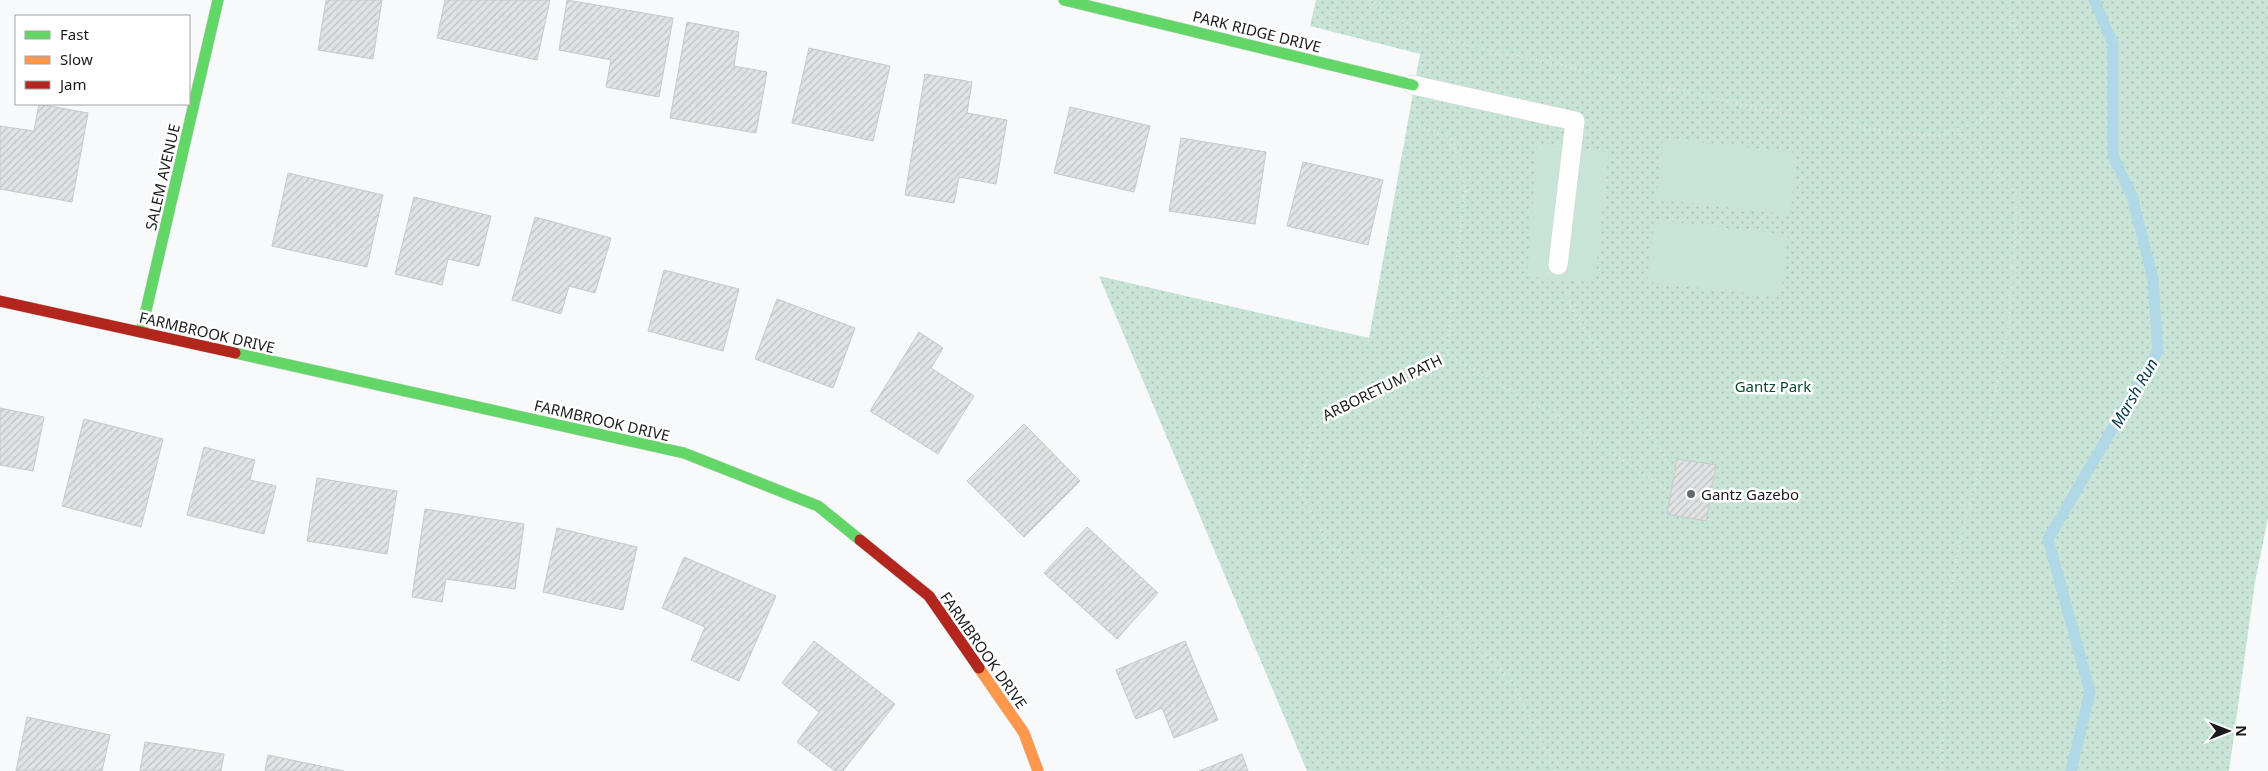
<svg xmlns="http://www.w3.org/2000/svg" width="2268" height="771" font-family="'Noto Sans',sans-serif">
	<defs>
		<pattern id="green-dots" width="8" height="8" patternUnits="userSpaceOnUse" patternTransform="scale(1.25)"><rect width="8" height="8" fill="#c8e4d6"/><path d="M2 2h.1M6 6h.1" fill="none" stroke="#abc3b7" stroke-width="1.8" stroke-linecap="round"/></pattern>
		<pattern id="building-hatch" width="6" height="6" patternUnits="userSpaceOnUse" patternTransform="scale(1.25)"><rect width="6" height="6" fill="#e0e2e3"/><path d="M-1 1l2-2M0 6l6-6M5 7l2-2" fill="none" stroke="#c0c1c2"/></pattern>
	</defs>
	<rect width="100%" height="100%" fill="#f7f9fb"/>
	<path fill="url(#green-dots)" d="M1316,0H2268V518L2255,582L2229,771H1307L1099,276L1369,338L1420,54L1310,26Z"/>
	<path fill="#c8e4d6" d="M1663,138L1797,153L1790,215L1656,199Z
		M1537,145L1609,152L1595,281L1527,277Z
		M1654,220L1788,235L1781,297L1647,282Z"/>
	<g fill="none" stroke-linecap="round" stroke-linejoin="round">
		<path stroke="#b1d8e7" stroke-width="11" d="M2071,771L2090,692L2048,539L2158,351L2153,279L2132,196L2113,156V44L2094,0"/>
	</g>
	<path fill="url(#building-hatch)" stroke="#c8c9cb" d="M326,0H382L373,59L318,50Z
		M445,0H550L537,60L437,38Z
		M567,0L673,18L659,97L606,87L611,60L559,50Z
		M687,22L739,32L734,66L767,72L756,133L670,118Z
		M809,48L890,66L873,141L792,123Z
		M925,74L972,82L967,113L1007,120L996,184L959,177L954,203L905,195Z
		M39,104L88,113L72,202L0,189V126L34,131Z
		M1070,107L1150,126L1134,192L1054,173Z
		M1181,138L1266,152L1255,224L1169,211Z
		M1303,162L1383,180L1368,245L1287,226Z
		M288,173L383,195L367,267L272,246Z
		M414,197L491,216L479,266L448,259L442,285L395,274Z
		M535,217L611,238L595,293L569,286L561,314L512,300Z
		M664,270L739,289L723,351L648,331Z
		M777,299L855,328L833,388L755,359Z
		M919,332L943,348L931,368L974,396L938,454L870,411Z
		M0,408L44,417L33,471L0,465Z
		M84,419L163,439L141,527L62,506Z
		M1024,424L1080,481L1024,537L967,481Z
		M204,447L255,460L250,480L276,486L264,534L187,515Z
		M1677,459L1716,465L1706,521L1667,514Z
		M317,478L397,491L387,554L307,541Z
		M425,509L524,524L515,589L446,579L442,602L412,597Z
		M1087,527L1158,593L1117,639L1044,573Z
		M557,528L637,547L623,610L543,592Z
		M684,557L776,596L739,681L691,660L705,627L662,608Z
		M814,641L895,704L843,771H835L797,742L819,712L782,683Z
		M1185,641L1218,720L1174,738L1162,708L1136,719L1116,670Z
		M27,717L110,735L102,771H16Z
		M145,742L224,754L221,771H140Z
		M1242,754L1248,771H1199Z
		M268,755L344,771H265Z"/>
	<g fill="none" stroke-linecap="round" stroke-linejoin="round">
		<g stroke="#d4d6d7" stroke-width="20">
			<path id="lane" d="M1413,85L1575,121L1558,265"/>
		</g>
		<g stroke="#d4d6d7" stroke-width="12">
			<path id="fast" d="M1064,0L1413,85
				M141,332L218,0
				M235,353L684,453L818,506L860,540"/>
		</g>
		<g stroke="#d4d6d7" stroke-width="12">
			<path id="slow" d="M979,668L1024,733L1038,771"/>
		</g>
		<g stroke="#d4d6d7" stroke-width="12">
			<path id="jam" d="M0,301L235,353
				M860,540L929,596L979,668"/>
		</g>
		<path stroke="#e3e4e4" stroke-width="3" stroke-dasharray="1 4" stroke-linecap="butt" d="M1369,0L1382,12L1448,41L1786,114L1887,132L1939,136L1982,120L2010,94L2019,76L2020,45L2006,0
			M1329,31L1336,0
			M1414,125L1453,139L1465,188L1447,354
			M1566,292L1570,306L1675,474
			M1555,771L1513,683L1415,581L1331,548L1300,492L1315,420L1447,354L1559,418L1667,490
			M1942,771L1945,623L1958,548L1981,460L2008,330L2018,196L1956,129"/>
		<use href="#lane" stroke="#fefefe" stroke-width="19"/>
		<use href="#fast" stroke="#63d668" stroke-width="11"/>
		<use href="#slow" stroke="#ff974d" stroke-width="11"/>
		<use href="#jam" stroke="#b3261e" stroke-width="11"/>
	</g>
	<circle fill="#67696a" stroke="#fff" stroke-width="2" cx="1691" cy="494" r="5"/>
	<g text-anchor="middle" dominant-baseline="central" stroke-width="5" stroke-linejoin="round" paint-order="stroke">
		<g font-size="15" fill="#1a1b1c" stroke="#fff">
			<text transform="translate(1257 31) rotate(14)">PARK RIDGE DRIVE</text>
			<text transform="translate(162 177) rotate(-77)">SALEM AVENUE</text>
			<text transform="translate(207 332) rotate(13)">FARMBROOK DRIVE</text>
			<text transform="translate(1382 387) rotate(-26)">ARBORETUM PATH</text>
			<text transform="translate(602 420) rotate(13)">FARMBROOK DRIVE</text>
			<text transform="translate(984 650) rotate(55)">FARMBROOK DRIVE</text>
		</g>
		<g font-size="15" fill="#09472e" stroke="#fff">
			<text x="1773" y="386">Gantz Park</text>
		</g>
		<g font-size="15" fill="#1a1b1c" stroke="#fff" text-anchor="start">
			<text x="1701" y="494">Gantz Gazebo</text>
		</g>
		<g font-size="16" font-style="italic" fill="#043746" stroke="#fff">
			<text transform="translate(2134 393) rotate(-60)">Marsh Run</text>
		</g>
	</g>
	<rect x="15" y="15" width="175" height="90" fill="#ffffff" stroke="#a3a4a4"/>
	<rect x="25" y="31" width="25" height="8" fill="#63d668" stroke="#a3a4a4"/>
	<text x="60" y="40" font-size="15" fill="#1a1b1c">Fast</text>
	<rect x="25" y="56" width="25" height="8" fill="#ff974d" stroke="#a3a4a4"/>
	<text x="60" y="65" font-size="15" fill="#1a1b1c">Slow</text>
	<rect x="25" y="81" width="25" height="8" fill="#b3261e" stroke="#a3a4a4"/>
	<text x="60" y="90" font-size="15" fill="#1a1b1c">Jam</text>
	<g transform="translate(2228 731) rotate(90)" stroke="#ffffff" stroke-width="4" paint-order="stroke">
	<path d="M0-4L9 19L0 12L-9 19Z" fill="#1a1b1c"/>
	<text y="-8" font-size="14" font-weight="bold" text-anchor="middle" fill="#1a1b1c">N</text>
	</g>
</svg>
